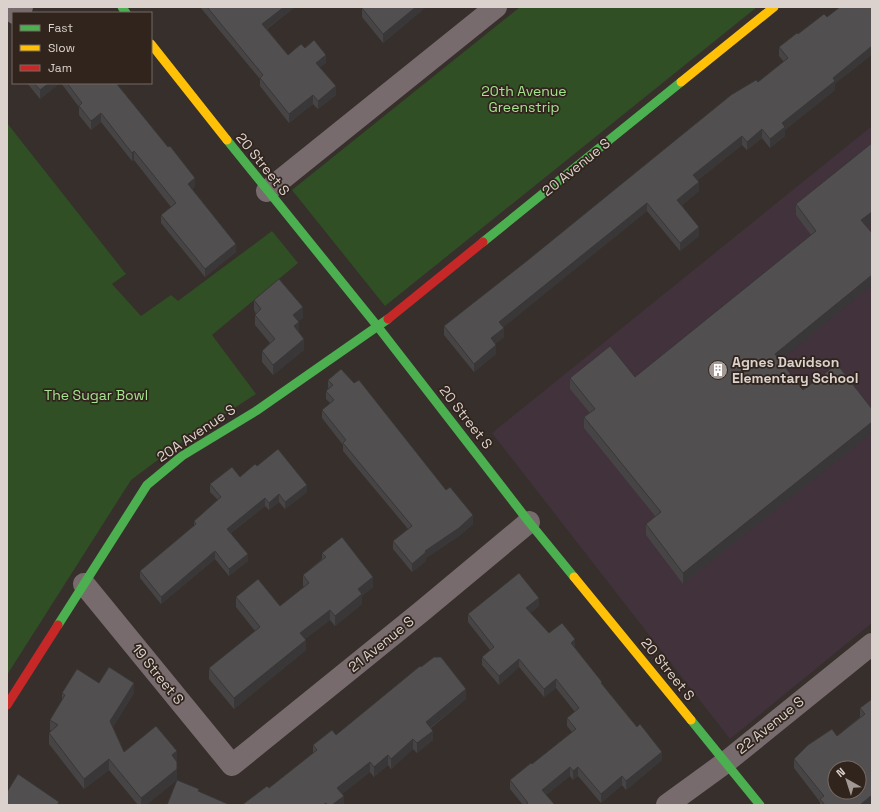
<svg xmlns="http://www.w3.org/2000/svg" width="879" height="812" font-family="'Space Grotesk',sans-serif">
	<rect width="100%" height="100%" fill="#372f2c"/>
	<path fill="#41323c" d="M872,126V623L730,739L492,433Z"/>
	<path fill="#304f24" d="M520,7H757L385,306L292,190Z
		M7,123L126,274L112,284L141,316L171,295L178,301L272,231L298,263L212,335L256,394L183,441L131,480L7,675Z"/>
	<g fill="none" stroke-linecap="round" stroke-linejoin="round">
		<path stroke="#776b6d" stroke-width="22" d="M15,13L22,7
			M267,191L496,7
			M84,584L232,765L421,612L529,522
			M667,805L726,762L872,644"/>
		<path stroke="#4caf50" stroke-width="9" d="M122,7L126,13
			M227,140L378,327L529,522L574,577
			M483,242L681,82
			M58,625L147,485L182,456L256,411L388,319
			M691,720L760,805"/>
		<path stroke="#ffc107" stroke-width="9" d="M151,44L227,140
			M681,82L774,7
			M574,577L691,720"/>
		<path stroke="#c62828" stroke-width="9" d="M388,319L483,242
			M7,705L58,625"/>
	</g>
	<path fill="#474445" d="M200,7H295L267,29L288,55L305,48L326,63L320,67L336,95L318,109L313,104L289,123L260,86V79Z
		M426,7L383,43L362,17V8Z
		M779,47L835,84V90L785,130V136L770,148L762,138L747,150L742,145L698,180L699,191L682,205L699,236L680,251L647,211L503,327L504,337L495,344L496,354L474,372L444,335V326L758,82L784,62L779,56Z
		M27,83H60L40,99Z
		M61,83H118V85L195,186L192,189L236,252L205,277L161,223V215L171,207L134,160L132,161L101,122L91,130L79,115V107Z
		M796,204L867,227L780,360L683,584L646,535V524L655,516L584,428V417L590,413L570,389V378L635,377L811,235L796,215Z
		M254,300L303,318L298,321L299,333L304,350L273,375L262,362V351L270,343L255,325V315L256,314L254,310Z
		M328,380L446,490L473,524L459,536L426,558V561L412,572L393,549V541L408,529L343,451V445L322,418V410L330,403L326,399V391L329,389L328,388Z
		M257,466L307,492L285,509L279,502L269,510L265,506L231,533L248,561L229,576L215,559L161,604L140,578V571L194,526V521L218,500L210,492V484L240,477Z
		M322,553L373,587L362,596V604L335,626L330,620L305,639L306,650L234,709L209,679V668L255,631L236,607V597L280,606L304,587L303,586V575L322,559Z
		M539,606L530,613L549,633L575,648L602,684L662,760L626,790L622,785L601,803L578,776L573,780L570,776L546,795L555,805H523L510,789V780L532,764L572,732L567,726V718L575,712L556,688L544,697L519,667L499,685L482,665V657L490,650L468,622V614Z
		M421,667L466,699L431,728L433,740L417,753L413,749L391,769L388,765L374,777L370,772L342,794L344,805H242L269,788L313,753V745L336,735Z
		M99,683L134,693L113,727L124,752L177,762V780L146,805H138L109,770L84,789L49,744V733L51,731L50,730V720L62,700V693Z
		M872,699V805H820V802L794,768V759L837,736L860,717V708Z"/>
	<path fill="#393738" d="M284,7H295L262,32V24Z
		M416,7H426L383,43V34Z
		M872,46V55L835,84V90L785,130V136L770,148V139L782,123L833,78Z
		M326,55V63L316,71V63Z
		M49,83H60L40,99V90Z
		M336,86V95L318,109V101Z
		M313,95V104L289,123V114Z
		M101,113V122L91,130V121Z
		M762,129V138L747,150V142Z
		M742,136V145L693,184V175Z
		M134,151V160L132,161V153Z
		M195,178V186L188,192V184Z
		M699,182V191L677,209V200Z
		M647,203V211L499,331V322Z
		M872,212V223L861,231V220Z
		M699,227V236L680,251V243Z
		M236,244V252L205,277V269Z
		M872,275V285L775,365V354Z
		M303,307V318L293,326V315Z
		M299,322V333L294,326Z
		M504,328V337L491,347V338Z
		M304,339V350L273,375V365Z
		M496,345V354L474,372V364Z
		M872,422V433L683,584V573Z
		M307,485V492L285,509V502Z
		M279,494V502L269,510V503Z
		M265,498V506L227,536V529Z
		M473,515V524L459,536L426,558V561L412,572V564L425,551Z
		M215,551V559L161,604V597Z
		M248,554V561L229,576V569Z
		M373,577V587L362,596V604L335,626V616L358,589Z
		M539,598V606L526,616V608Z
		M330,610V620L300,643V633Z
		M575,639V648L571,651V643Z
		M306,640V650L234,709V698Z
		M519,659V667L499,685V676Z
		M556,679V688L544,697V689Z
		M134,683V693L110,732V721Z
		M466,689V699L426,731V722Z
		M433,731V740L417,753V743Z
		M413,739V749L391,769V759Z
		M177,751V762L172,755Z
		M662,752V760L626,790V781Z
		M388,755V765L374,777V767Z
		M109,759V770L84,789V779Z
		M370,762V772L337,798V788Z
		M570,767V776L542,798V790Z
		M578,767V776L573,780V771Z
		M177,769V780L146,805H141V798Z
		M622,776V785L601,803V794Z
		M872,795V805H860Z
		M344,796V805H332Z"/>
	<path fill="#524f50" stroke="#393738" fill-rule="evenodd" d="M207,7H284L262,24L288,55L301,44L305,48L314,40L326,55L316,63L336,86L318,101L313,95L289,114L260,78L263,75Z
		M363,7H416L383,34L362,8Z
		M840,7H872V46L833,78L835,81L782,123L785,127L770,139L762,129L747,142L742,136L693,175L699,182L677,200L699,227L680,243L647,203L499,322L504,328L491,338L496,345L474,364L444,326L528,260L731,95L756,80L758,82L788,58L779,47L797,33L798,34L824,14L827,17Z
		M34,83H49L40,90Z
		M67,83H116L168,147L170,146L195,178L188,184L236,244L205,269L161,215L176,203L134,151L132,153L101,113L91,121L79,106L82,103Z
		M872,143V212L861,220L872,233V275L775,354L803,390L837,364L872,409V422L683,573L646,524L661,512L584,417L595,409L570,378L610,346L635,377L816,231L796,204Z
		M279,279L303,307L293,315L299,322L294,326L304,339L273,365L262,351L275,339L255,315L261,309L254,300Z
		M341,369L354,383L359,380L446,490L450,487L473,515L459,528L425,551L426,552L412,564L393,541L412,526L343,443L346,440L322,410L334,400L326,391L333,385L328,380Z
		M278,449L307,485L285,502L279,494L269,503L265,498L227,529L248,554L229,569L215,551L161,597L140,571L196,524L194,521L221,497L210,484L232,467L240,477L255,464L257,466Z
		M342,537L373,577L358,589L362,594L335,616L330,610L300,633L306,640L234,698L209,668L260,627L236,597L258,579L280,606L309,583L303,575L326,557L322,553Z
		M519,573L539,598L526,608L549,633L562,623L575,639L571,643L602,682L601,683L637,727L640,724L662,752L626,781L622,776L601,794L578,767L573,771L570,767L542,790L555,805H525L528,803L510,780L531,763L532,764L576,729L567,718L579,708L556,679L544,689L519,659L499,676L482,657L494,647L468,614Z
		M434,657H441L466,689L426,722L433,731L417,743L413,739L391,759L388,755L374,767L370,762L337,788L344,796L332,805H327L326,803L323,805H242L267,786L269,788L317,750L313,745L332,730L336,735L420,666L421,667Z
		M109,667L134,683L110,721L124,752L156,726L177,751L172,755L177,762V769L141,798L109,759L84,779L49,733L58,725L50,720L65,695L62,693L77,669L99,683Z
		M872,699V795L860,805H825L820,799L824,796L794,759L808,745L832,729L837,736L865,714L860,708ZM835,768H859V792H835Z
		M18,774L59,802L57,805H7V792Z
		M177,780L199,789L198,791L230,805H167Z"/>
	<defs>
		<g id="building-disc" transform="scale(1)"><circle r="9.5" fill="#a29995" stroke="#31241d"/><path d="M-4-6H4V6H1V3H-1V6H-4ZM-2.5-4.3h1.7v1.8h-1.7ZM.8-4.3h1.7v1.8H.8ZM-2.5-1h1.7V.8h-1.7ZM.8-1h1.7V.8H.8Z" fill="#fff"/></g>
	</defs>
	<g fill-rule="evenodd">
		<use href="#building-disc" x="718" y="370"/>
	</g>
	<g text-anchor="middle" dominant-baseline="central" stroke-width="3.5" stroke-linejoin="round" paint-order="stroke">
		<g font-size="14" fill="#a3e38f" stroke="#31241d">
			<text x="524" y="91">20th Avenue<tspan x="524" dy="16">Greenstrip</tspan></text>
			<text x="96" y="395">The Sugar Bowl</text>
		</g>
		<g font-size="14" fill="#dbd2cd" stroke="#31241d">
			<text transform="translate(263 164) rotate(51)">20 Street S</text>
			<text transform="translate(576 167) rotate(-39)">20 Avenue S</text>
			<text transform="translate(466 417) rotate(52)">20 Street S</text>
			<text transform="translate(196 433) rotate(-34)">20A Avenue S</text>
			<text transform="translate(381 644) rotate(-39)">21 Avenue S</text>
			<text transform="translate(668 669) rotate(51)">20 Street S</text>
			<text transform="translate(158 674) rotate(51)">19 Street S</text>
			<text transform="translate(770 725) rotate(-39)">22 Avenue S</text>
		</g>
		<g font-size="14" font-weight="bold" fill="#dbd2cd" stroke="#31241d" text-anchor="start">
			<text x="732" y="362">Agnes Davidson<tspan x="732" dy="16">Elementary School</tspan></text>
		</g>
	</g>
	<rect width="879" height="812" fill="none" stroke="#dbd2cd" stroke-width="16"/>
	<rect x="12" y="12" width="140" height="72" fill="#31241d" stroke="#756a63"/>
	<rect x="20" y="25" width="20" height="6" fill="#4caf50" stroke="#756a63"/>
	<text x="48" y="32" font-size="12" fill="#dbd2cd">Fast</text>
	<rect x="20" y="45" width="20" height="6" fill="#ffc107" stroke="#756a63"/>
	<text x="48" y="52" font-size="12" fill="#dbd2cd">Slow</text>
	<rect x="20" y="65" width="20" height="6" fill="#c62828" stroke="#756a63"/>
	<text x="48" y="72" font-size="12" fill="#dbd2cd">Jam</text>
	<g transform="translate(847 780) rotate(321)"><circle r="19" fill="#31241d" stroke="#756a63"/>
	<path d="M0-3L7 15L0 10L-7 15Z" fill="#a29995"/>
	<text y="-6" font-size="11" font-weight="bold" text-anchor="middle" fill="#dbd2cd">N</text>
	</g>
</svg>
